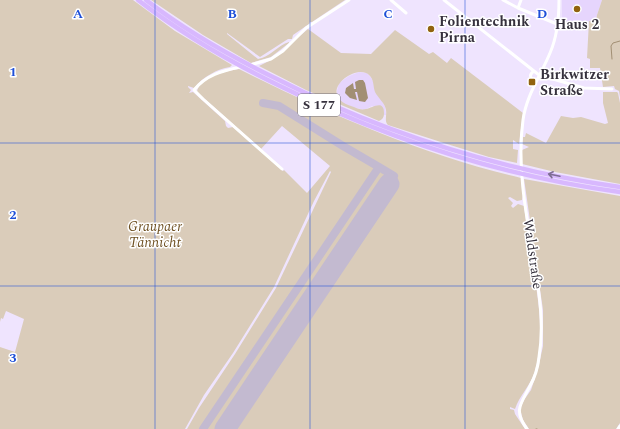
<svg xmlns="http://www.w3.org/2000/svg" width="620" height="429" font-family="Spectral,serif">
	<rect width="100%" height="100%" fill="#efe4fe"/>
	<path fill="#e6d5fd" d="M562,0H602L597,15L596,21L562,23Z
		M359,72L367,73L372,79L385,107L386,115H384V111L372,106L364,110L348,106L341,102L338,98L337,91L339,83L349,76Z"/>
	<path fill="#daccba" d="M0,0H133L175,31L232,65L230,67C217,69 203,77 194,88L188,86V87L191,90L189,93L193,92L225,121L226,126L228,128L233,127L283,171L284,170L307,193L330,166L282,126L261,149L197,92C199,77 226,71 239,69C329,114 423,155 521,178L523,195L522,200L517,201L510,197L508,198L513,203L511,206L513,208L518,204L524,206C526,221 528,237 530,252C537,291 546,332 535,371C531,385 519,396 515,409L510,407V409L514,410L515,414L525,429H187L199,408L235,354L276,288L331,172L330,171L314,201L274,287L233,353L204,395L185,429H0V347L15,352L24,319L6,311L3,319L1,318L0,322Z
		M151,0H345L312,22H310L309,24L293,35L292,39H288L260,57L227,33V34L258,59C269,58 278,45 289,42V43L271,57L251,63L203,35Z
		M602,0H620V97L619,91L615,89L614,86L603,87L600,68H590V59L587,58L589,21H596L597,15Z
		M308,29L341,53L371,54L395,30L429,54L433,52L447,63L451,58L523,113L519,144L513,140V149L518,150L517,163L489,157L447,144L388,125C384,121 387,116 386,110C385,103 378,98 375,92C373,86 374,79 369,75C355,62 313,96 354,107C358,109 362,110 366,109C372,108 384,99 384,113C384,117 383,119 379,121L306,90L259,66L271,60Z
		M603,92H617L618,93L620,103V184L555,172L522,164V150L529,147L522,144L523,137H525L526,133L546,143L561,116L573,118L581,117L605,124L608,123L603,103Z
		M524,179L620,196V423L616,429H529L523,420L520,409L524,400L531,390L538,369L543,346V310Z"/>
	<path fill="#a28f74" d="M359,80H363L365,83L368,98L365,102L359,101L357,92H355L357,100L350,98L345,93L346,88L353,83L354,89H356L355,82Z"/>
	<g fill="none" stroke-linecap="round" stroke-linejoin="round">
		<path stroke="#a28f74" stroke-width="1" d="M612,59L611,46L613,43L620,41
			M536,429H537"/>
		<path stroke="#c3bad0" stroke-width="8" d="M263,103L279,106L343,146L379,167
			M203,429L379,167L394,176L389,184"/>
		<path stroke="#c3bad0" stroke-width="21" d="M225,429L389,184"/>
		<path stroke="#fff" stroke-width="3" d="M391,0L406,13
			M444,0L539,75L584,88L612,89
			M503,0L518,8L557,24
			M518,8L521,0
			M250,65L271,59L283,51L306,28L349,0
			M240,67C222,71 206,75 194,90L203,99L282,169
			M534,71C531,73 529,76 532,79L536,81
			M527,429C513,410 521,404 530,386C535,377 538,367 539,357C545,322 538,287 533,252C525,210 517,163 523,120C526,96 541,75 550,53C557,37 559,18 559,0
			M618,429L620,426"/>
		<path stroke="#d8b8fe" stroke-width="4.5" d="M138,0C182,34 230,62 280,86C387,139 502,176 620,192
			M146,0C186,31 230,56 275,78C383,133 500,170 620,187"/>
	</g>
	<defs><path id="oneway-shaft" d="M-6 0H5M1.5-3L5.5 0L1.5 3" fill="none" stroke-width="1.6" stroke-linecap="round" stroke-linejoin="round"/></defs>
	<use stroke="#7f6e94" href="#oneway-shaft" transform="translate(554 175) rotate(-168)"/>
	<path fill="none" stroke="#1d4ed8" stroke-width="1" stroke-opacity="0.55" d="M155,0V429M310,0V429M465,0V429M0,143H620M0,286H620"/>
	<g fill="#91630f" stroke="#fff" stroke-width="1.5">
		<circle cx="577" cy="9" r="4"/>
		<circle cx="431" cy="29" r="4"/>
		<rect x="528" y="78" width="8" height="8" rx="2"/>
	</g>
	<g text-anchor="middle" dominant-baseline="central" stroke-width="3" stroke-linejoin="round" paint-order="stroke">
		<rect fill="#fff" stroke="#726f77" stroke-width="1" x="298" y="94" width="42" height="22" rx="3"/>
		<g font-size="13" font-weight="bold" fill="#36313d">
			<text x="319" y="105">S 177</text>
		</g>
		<g font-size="14" font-weight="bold" fill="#36313d" stroke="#fff" text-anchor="start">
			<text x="439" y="21">Folientechnik<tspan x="439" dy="16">Pirna</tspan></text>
			<text x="577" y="24" text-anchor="middle">Haus 2</text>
			<text x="540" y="74">Birkwitzer<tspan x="540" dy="16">Straße</tspan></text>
		</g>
		<g font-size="14" font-style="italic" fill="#6f5123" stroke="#fff">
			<text x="155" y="226">Graupaer<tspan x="155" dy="16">Tännicht</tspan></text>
		</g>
		<g font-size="14" fill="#36313d" stroke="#fff">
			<text transform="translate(533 254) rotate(82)">Waldstraße</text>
		</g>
	</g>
	<g font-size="13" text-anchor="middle" font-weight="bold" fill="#1d4ed8" stroke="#fff" stroke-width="3" stroke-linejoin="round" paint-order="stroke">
		<text x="78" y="18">A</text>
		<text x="232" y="18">B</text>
		<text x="388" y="18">C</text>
		<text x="542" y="18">D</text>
		<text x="13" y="76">1</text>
		<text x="13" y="219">2</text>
		<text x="13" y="362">3</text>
	</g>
</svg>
